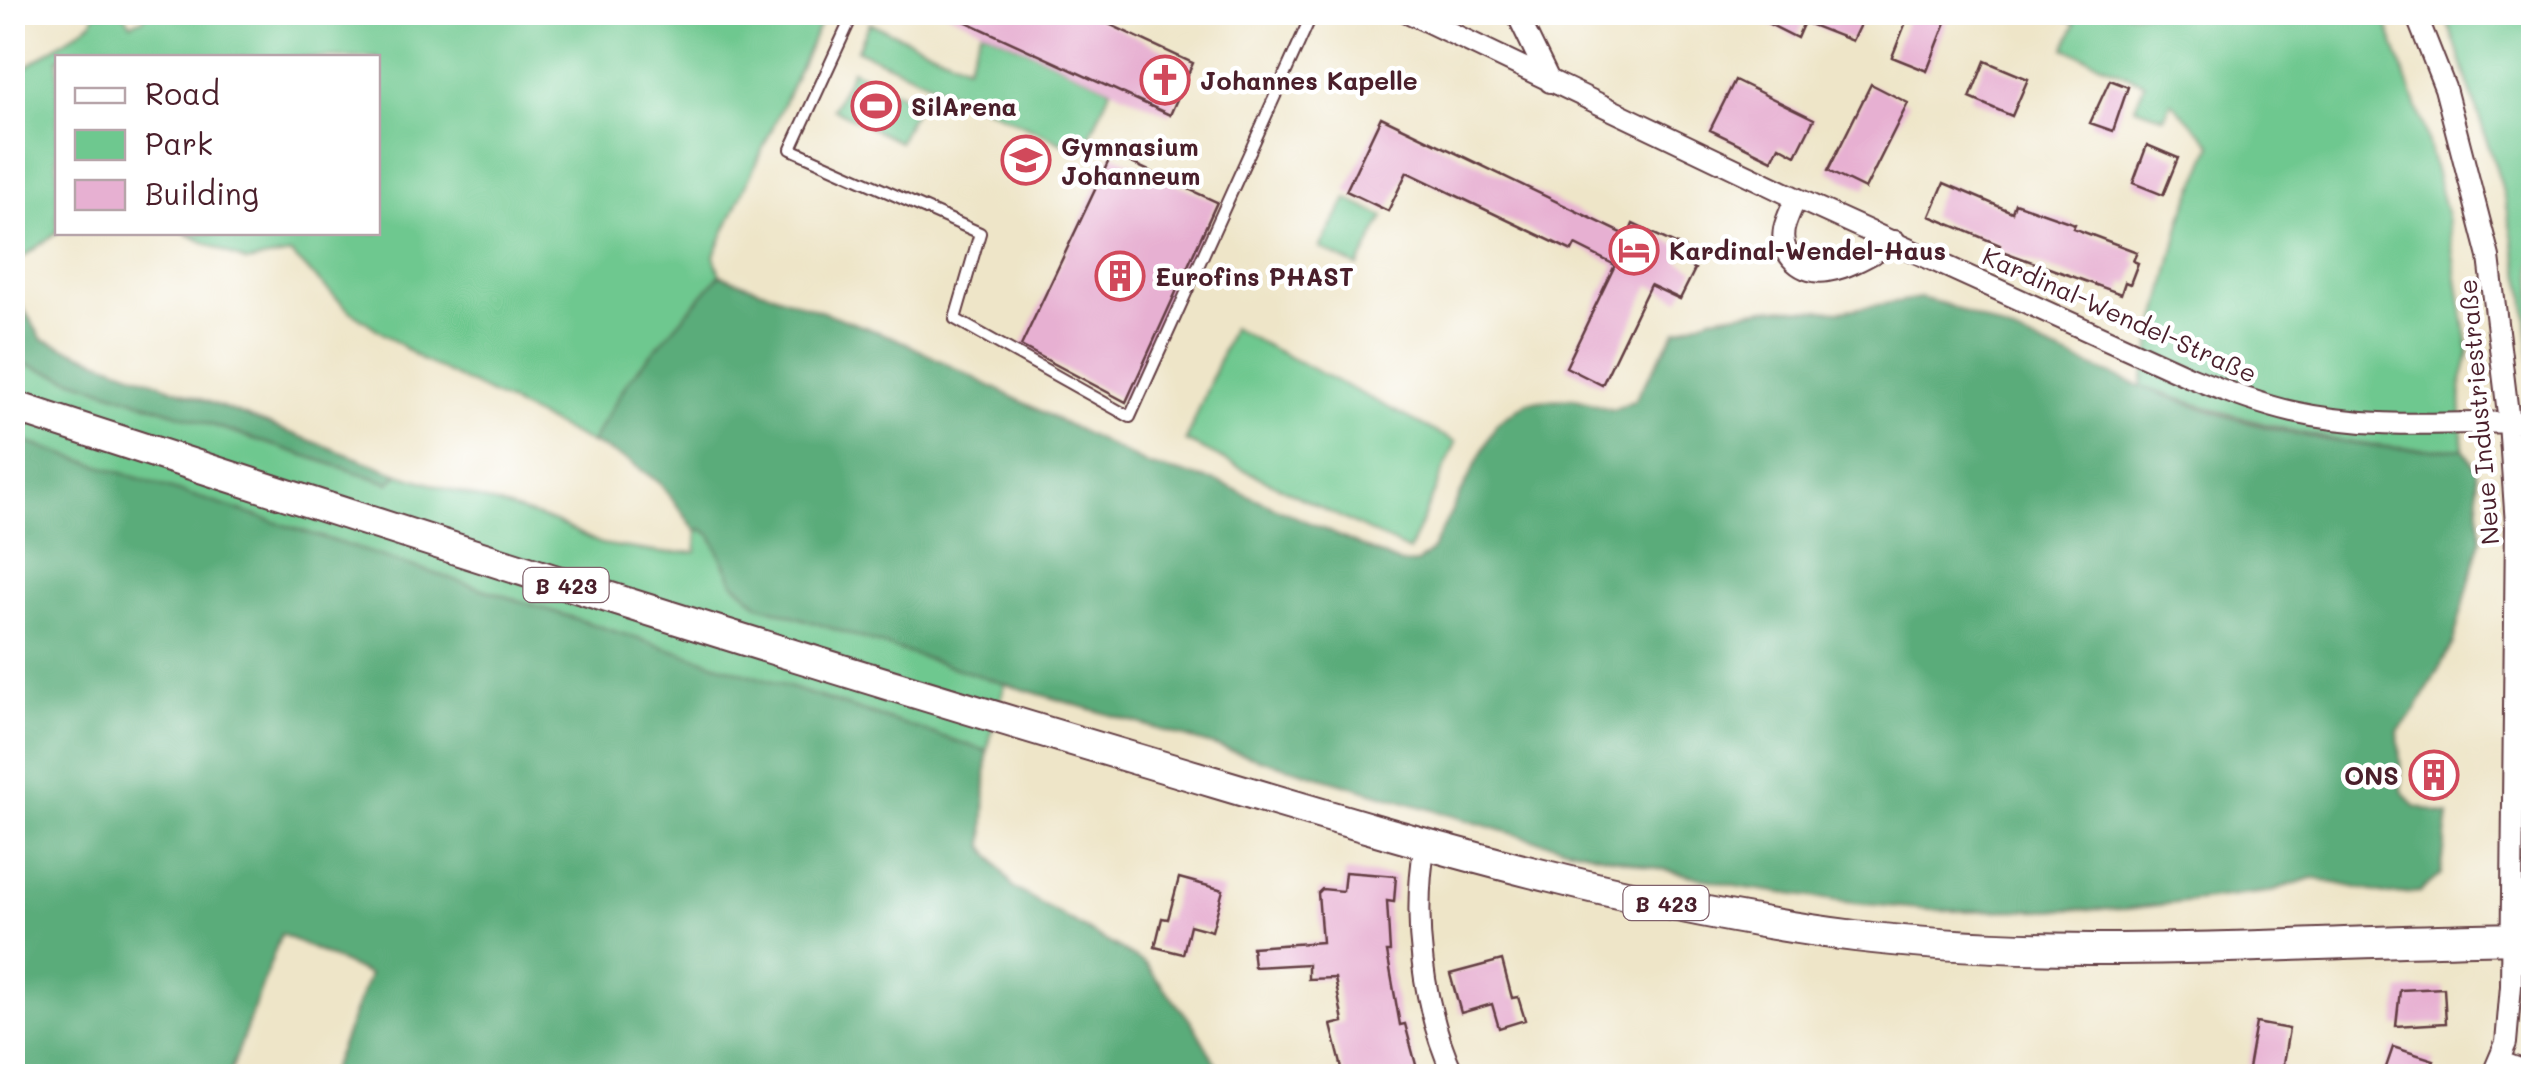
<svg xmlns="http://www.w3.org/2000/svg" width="2546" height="1089" font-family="Mali,sans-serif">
	<rect width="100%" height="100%" fill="#fff"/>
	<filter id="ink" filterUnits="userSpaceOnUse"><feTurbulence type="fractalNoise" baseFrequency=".01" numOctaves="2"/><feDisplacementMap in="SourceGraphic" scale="20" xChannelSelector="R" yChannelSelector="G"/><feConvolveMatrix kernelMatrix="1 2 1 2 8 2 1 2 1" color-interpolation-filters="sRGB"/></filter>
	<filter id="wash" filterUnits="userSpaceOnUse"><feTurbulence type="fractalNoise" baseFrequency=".0048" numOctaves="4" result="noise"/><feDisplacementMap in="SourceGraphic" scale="40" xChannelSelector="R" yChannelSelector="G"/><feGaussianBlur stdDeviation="2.25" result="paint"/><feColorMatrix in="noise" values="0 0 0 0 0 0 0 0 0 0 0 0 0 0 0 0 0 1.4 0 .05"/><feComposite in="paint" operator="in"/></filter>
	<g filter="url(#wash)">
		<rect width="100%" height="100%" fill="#eee5c8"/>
		<path fill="#6ec88f" stroke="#5c745d" stroke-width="2.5" d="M147,12L825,13L714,255L720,275L628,381L591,443L422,360L349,310L291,254L246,262L185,233L378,232V58H58L57,232L13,265V76L92,22L95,13H123L131,24L143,19Z
			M2053,12L2383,13L2423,125L2447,216L2469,353L2461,385L2463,448C2352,456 2246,419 2141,387L2182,218L2212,144L2172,102L2164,117L2135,107L2145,83L2065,48L2075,24Z
			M2445,13H2533V384L2525,295L2501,184Z
			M870,23L967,66L982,29L1111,88L1083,152L857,50Z
			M852,70L918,103L899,142L833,109Z
			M1347,199L1384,217L1358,267L1320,248Z
			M1232,328L1456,442L1409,551L1186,441Z
			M13,360L389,483L399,474L555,522L601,544L662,553L696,552L697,532L702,529L711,535L733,582L759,605L1005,684L987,751L13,438Z"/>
		<path fill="#5aac7a" stroke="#526652" stroke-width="2.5" d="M13,264L16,297L42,339L399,474L389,483L13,360Z
			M720,275L895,338L1150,466L1216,481L1401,564L1417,563L1431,551L1497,423L1528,402L1573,398L1613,410L1635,400L1676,330L1711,317L1772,308L1841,311L1920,298L1944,304C2105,372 2285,461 2463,448L2476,469L2481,539L2453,643L2416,710L2398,731L2402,790L2415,806L2449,815L2441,874L2420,892L2390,895L2312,878L2268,892L2126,909L1943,911L1853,903L1740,887L1531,839L1005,684L759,605L733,582L711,535L702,529L697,532L661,484L629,461L591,443L628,381Z
			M13,438L987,751L984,846L1014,888L1144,963L1193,1024L1223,1076H329L369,975L281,934L229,1076H13Z"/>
		<g id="blocks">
			<path fill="#e7b0d2" d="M945,12H1083L1193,63L1170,115Z
				M1745,12H1866L1852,41L1804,22L1797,38Z
				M1910,12H1950L1927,71L1892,57Z
				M1985,61L2028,79L2012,116L1970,98Z
				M1735,80L1814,119L1796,155L1779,146L1772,160L1710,130Z
				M2110,80L2128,87L2113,131L2090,123Z
				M1871,84L1908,103L1865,189L1828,171Z
				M1381,117L1628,236L1633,224L1684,248L1678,261L1695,269L1680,299L1650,285L1602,385L1566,367L1615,265L1575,245L1572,251L1407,172L1388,211L1346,191Z
				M2147,145L2178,158L2163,195L2133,183Z
				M1112,154L1217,202L1126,402L1021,346Z
				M1944,183L2012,212L2015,203L2075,224L2073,228L2137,252L2133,261L2138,263L2130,284L2125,282L2121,294L1999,250L2000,245L1930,216Z
				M2424,758L2445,759V792L2423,791Z
				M1345,872L1396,876L1394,902L1387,901L1390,952H1387L1400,1025L1405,1024L1419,1076H1344L1331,1025L1343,1022L1335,978L1308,979V964L1254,967L1252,947L1322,942L1318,893L1322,889L1343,891Z
				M1179,878L1223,890L1212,931L1190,925L1183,954L1155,947L1162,918L1168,919Z
				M1502,960L1512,998L1518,997L1525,1020L1499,1028L1492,1004L1461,1013L1450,974Z
				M2444,988L2446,1023L2396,1026L2400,990Z
				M2256,1023L2289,1029L2281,1076L2248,1069Z
				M2393,1047L2434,1060L2428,1076H2383Z"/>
		</g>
	</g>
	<g filter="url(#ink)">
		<use href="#blocks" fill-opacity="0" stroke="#633d43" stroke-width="2.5"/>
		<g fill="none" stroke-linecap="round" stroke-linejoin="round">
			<g stroke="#633d43" stroke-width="14">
				<path id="lane" d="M854,12L791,149L980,233L955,319L1130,417L1313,12"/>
			</g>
			<g stroke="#633d43" stroke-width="24">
				<path id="street" d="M1407,12L1796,198L2190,377C2224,391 2258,404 2293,412C2372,430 2454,422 2534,422
					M1516,12L1550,82
					M2415,12L2445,88L2489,257L2509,422L2516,525L2511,986L2506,1043L2492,1076
					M1796,198C1792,208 1786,219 1784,229C1779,255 1803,276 1828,271C1852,267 1874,252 1895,241
					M1425,843C1412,919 1422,1007 1454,1076
					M2500,1062L2534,1074"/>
			</g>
			<g stroke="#633d43" stroke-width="34">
				<path id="primary" d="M12,406C385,527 758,647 1133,758C1370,828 1609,905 1855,936C2078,963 2309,940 2534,938"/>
			</g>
			<use href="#lane" stroke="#fff" stroke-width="10"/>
			<use href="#street" stroke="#fff" stroke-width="20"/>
			<use href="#primary" stroke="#fff" stroke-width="30"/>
		</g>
	</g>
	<defs>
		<g id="church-ring" transform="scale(2.5)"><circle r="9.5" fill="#fff" stroke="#d1495b" stroke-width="1.5"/><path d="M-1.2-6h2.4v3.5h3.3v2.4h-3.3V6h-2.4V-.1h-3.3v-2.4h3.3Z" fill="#d1495b"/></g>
		<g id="stadium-ring" transform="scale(2.5)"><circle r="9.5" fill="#fff" stroke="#d1495b" stroke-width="1.5"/><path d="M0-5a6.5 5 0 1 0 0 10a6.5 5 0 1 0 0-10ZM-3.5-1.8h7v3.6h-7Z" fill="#d1495b"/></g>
		<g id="school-ring" transform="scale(2.5)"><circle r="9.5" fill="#fff" stroke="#d1495b" stroke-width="1.5"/><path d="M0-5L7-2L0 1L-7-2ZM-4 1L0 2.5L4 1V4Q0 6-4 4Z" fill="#d1495b"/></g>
		<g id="hotel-ring" transform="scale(2.5)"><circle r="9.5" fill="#fff" stroke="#d1495b" stroke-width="1.5"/><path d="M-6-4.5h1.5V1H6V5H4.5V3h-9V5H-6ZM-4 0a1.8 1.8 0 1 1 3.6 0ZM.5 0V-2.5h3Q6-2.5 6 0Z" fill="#d1495b"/></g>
		<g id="building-ring" transform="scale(2.5)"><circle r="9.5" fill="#fff" stroke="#d1495b" stroke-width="1.5"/><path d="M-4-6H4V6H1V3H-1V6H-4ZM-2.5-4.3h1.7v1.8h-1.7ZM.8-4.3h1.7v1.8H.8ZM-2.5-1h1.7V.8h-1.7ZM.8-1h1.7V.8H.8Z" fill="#d1495b"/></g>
	</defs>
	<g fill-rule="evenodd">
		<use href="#church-ring" x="1165" y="80"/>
		<use href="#stadium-ring" x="876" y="106"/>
		<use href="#school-ring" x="1026" y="160"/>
		<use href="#hotel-ring" x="1634" y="250"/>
		<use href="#building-ring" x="1120" y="276"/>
		<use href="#building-ring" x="2434" y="775"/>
	</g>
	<g text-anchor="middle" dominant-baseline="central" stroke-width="9" stroke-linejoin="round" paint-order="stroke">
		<g fill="#fff" stroke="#80626b" stroke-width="2.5">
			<rect x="523.5" y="568" width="85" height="34" rx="8"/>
			<rect x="1623.5" y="886" width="85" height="34" rx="8"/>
		</g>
		<g font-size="22" font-weight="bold" fill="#4a1f2b">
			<text x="566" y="585">B 423</text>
			<text x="1666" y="903">B 423</text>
		</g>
		<g font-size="25" font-weight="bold" fill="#4a1f2b" stroke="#fff" text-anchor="start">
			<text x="1200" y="80">Johannes Kapelle</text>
			<text x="911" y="106">SilArena</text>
			<text x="1061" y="146">Gymnasium<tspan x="1061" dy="29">Johanneum</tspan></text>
			<text x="1669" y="250">Kardinal-Wendel-Haus</text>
			<text x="1155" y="276">Eurofins PHAST</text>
			<text x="2399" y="775" text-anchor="end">ONS</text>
		</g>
		<g font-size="25" fill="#4a1f2b" stroke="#fff">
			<text transform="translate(2120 314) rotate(24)">Kardinal-Wendel-Straße</text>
			<text transform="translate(2478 412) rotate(-95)">Neue Industriestraße</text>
		</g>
	</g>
	<rect width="2546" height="1089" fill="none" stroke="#fff" stroke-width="50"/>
	<rect x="55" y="55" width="325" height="180" fill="#ffffff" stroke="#b7a5aa" stroke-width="2.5"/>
	<rect x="75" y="88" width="50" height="15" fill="#ffffff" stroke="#b7a5aa" stroke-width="2.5"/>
	<text x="145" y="105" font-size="30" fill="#4a1f2b">Road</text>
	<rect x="75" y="130" width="50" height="30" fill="#6ec88f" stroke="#b7a5aa" stroke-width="2.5"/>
	<text x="145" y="155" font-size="30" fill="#4a1f2b">Park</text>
	<rect x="75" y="180" width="50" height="30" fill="#e7b0d2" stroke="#b7a5aa" stroke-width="2.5"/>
	<text x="145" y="205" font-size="30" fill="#4a1f2b">Building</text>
</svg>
